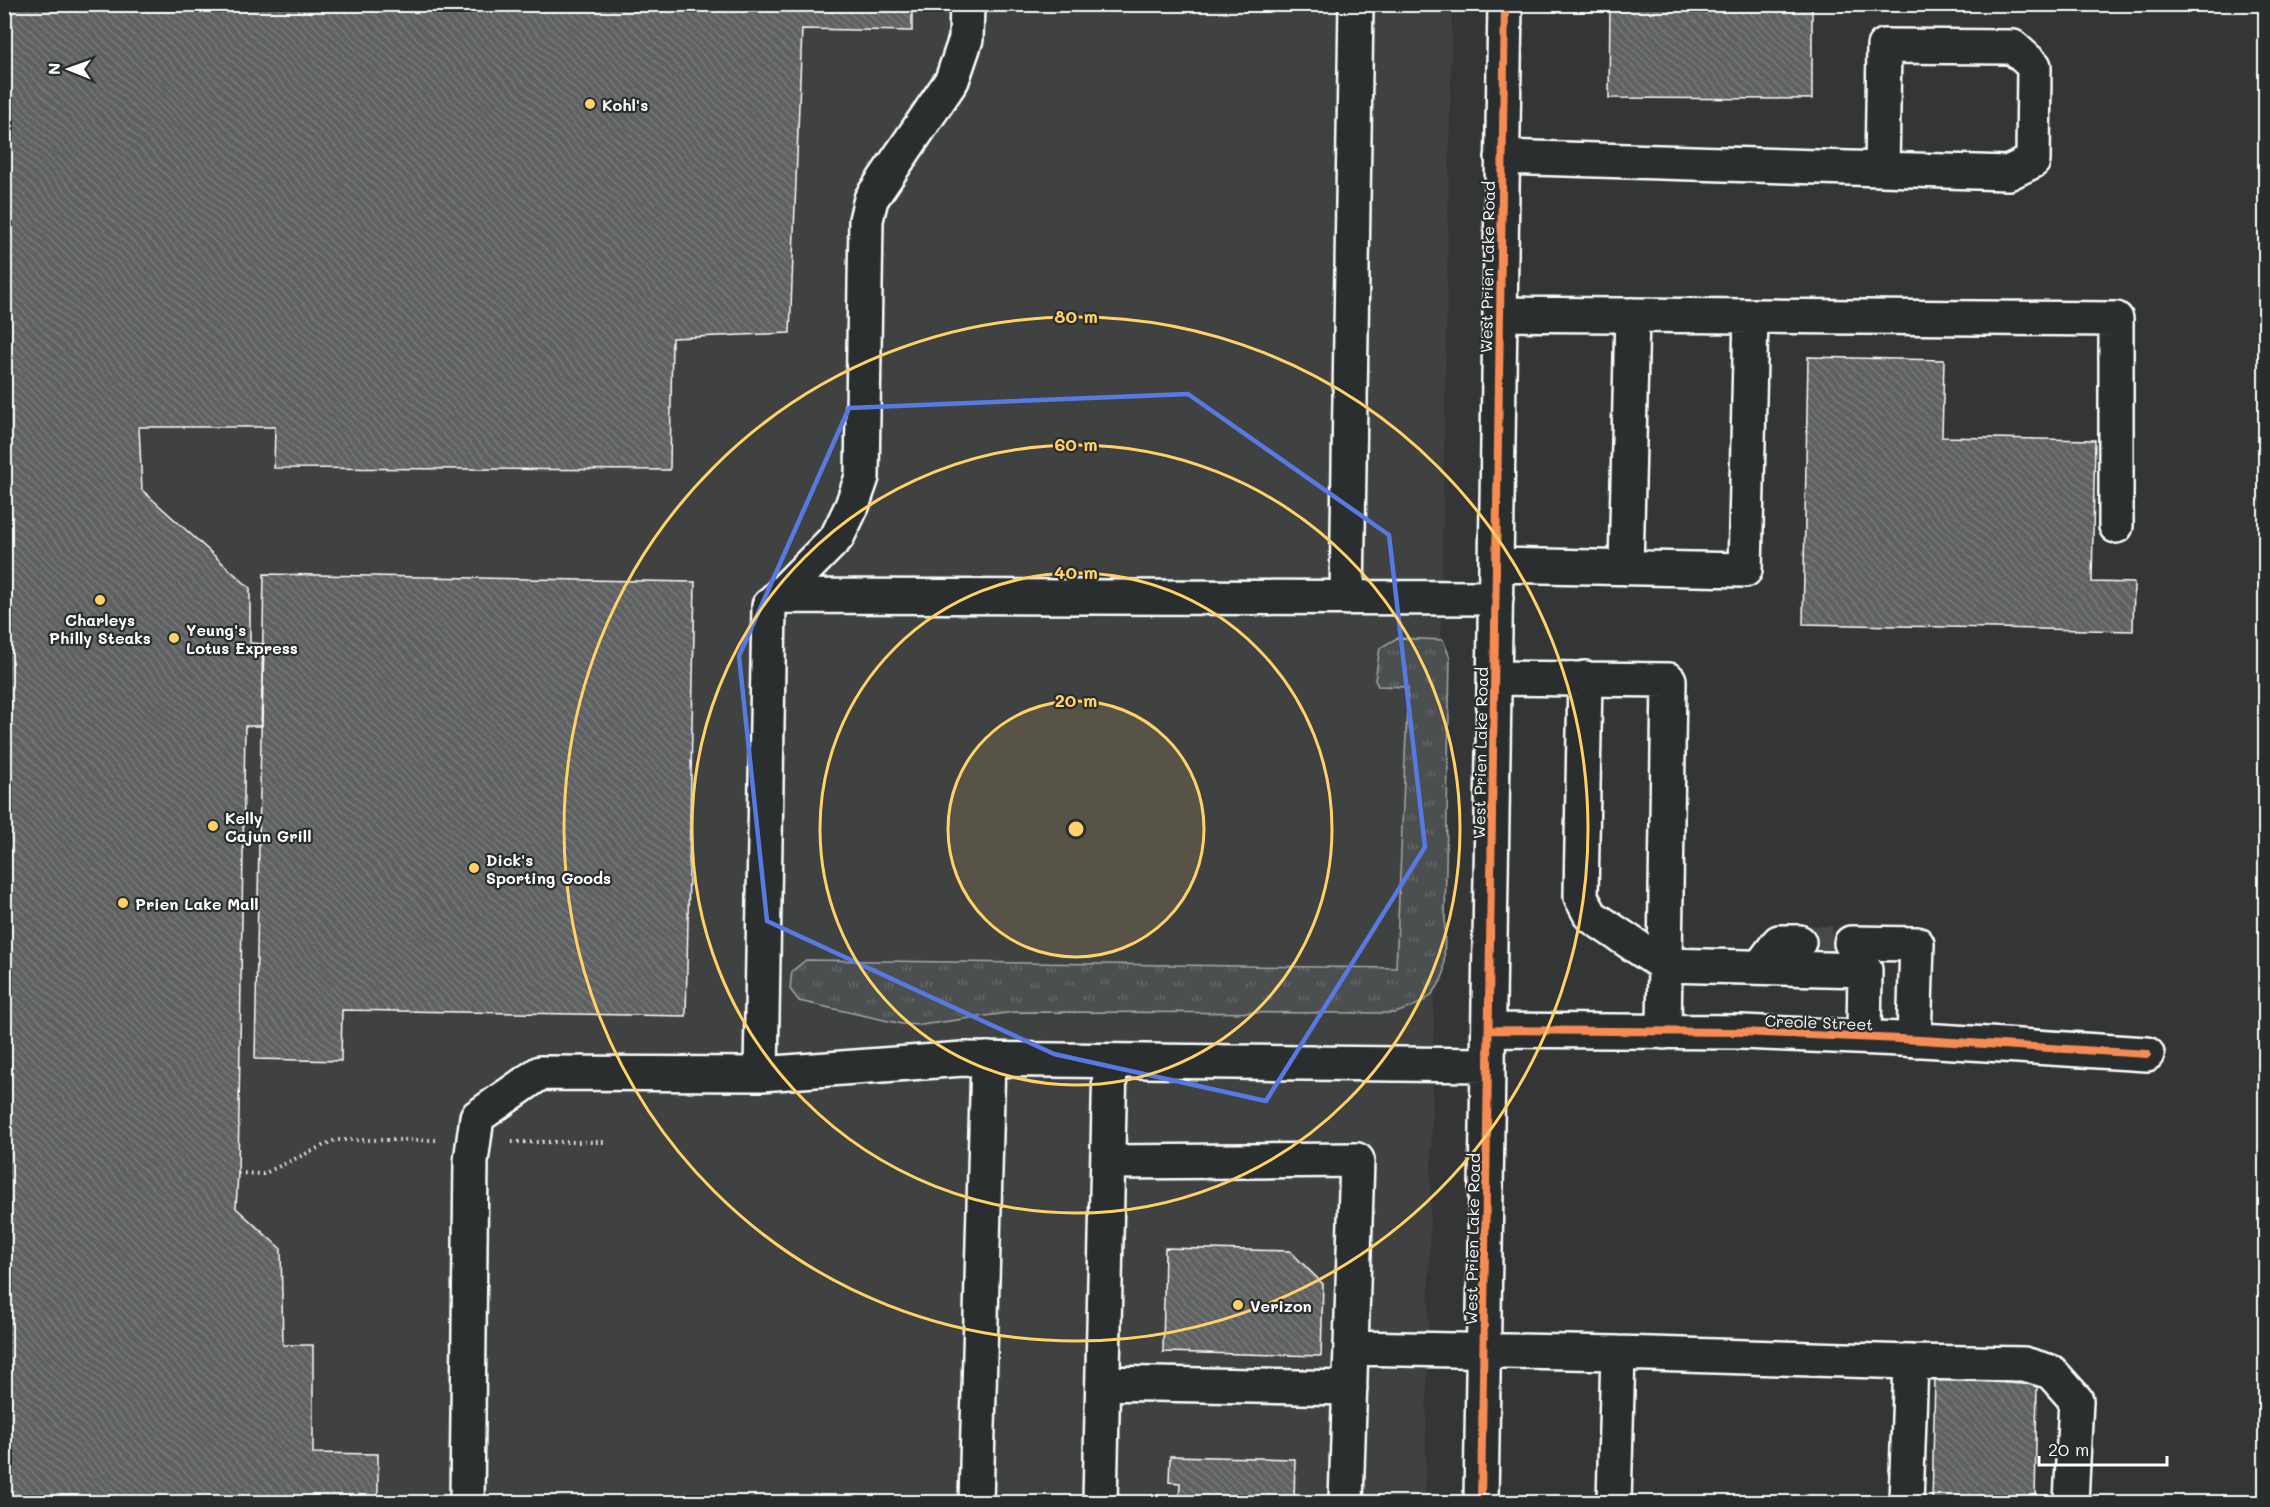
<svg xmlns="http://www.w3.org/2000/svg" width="2270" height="1507" font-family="Mali,sans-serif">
	<defs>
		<pattern id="grass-tufts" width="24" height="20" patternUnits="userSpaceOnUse" patternTransform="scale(1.5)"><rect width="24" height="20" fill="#4c4f50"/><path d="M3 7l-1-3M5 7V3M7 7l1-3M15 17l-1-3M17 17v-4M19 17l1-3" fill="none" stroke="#67696a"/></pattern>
		<pattern id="building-back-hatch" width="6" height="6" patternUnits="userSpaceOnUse" patternTransform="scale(1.5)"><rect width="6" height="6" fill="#5f6162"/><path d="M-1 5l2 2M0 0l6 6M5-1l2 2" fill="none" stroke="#77797a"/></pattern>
	</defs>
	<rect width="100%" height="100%" fill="#333536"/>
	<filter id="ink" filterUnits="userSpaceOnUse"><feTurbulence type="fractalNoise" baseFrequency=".0167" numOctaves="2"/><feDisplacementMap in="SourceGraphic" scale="12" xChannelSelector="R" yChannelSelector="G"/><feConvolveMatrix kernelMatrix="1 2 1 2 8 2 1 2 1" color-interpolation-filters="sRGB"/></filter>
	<g filter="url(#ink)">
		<path fill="#404243" d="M5,5H1452L1425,1502H5Z"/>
		<path fill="url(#grass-tufts)" stroke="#a6a7a8" stroke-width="1.5" d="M1397,638L1443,640L1450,658L1444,973C1435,999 1420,1005 1395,1013L1014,1012L921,1025L902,1024L799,1001L790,989L792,971L806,960L1396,968L1408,687L1378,686L1375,680L1380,648Z"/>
		<path fill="url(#building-back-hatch)" stroke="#fff" stroke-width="1.5" d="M4,4H912V31L802,29L790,333L672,338L670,470L274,468L275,427H139L142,490L250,588V643L264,644L262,726H245L238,1173L236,1208L281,1249L283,1345H313V1453L378,1454V1502H4Z
			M1610,4H1812V99L1609,98Z
			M1808,357L1944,360L1942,437L2095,440L2092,582L2134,583L2133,631L1803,624Z
			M264,574L695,582L686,1016L342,1010L341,1061L255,1059Z
			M1165,1248L1290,1251L1323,1284L1321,1356L1163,1352Z
			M1935,1378L2037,1385L2035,1502H1932Z
			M1170,1456L1295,1459L1294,1502H1309H1179L1180,1483L1169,1482Z"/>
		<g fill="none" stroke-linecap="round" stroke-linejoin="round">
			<path stroke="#47494a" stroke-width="33" stroke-dasharray="33 16" stroke-linecap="butt" d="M1799,942L1851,943"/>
			<g stroke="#fff" stroke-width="38">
				<path id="minor" d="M1502,157L2008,173L2033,161L2034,66L2013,47L1884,46L1882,169
					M1500,314L2116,319V526
					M1496,565L1745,570L1751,316
					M1626,568L1632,315
					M779,596L1496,598
					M1347,598L1356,4
					M1495,678L1669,680L1664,1032
					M1585,678L1581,897L1591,916L1664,965L1865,970L1864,1037
					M1851,943L1917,944L1914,1040
					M1761,966L1779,942H1799
					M1489,1030L1741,1032L1922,1040L2147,1054
					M761,1074L769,606L837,537L852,506L862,477L866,220L871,199L952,80L966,39L967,4
					M1108,1162L1357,1160L1346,1502
					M1351,1348L1618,1353L1911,1362L1906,1502
					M1911,1362L2024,1364L2051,1372L2076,1400L2071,1502
					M1103,1383L1350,1388
					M467,1502L471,1161L477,1117L540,1073L761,1074L963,1059L1488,1065
					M976,1502L988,1059
					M1100,1502L1110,1061
					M1481,1502L1505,4
					M1614,1502L1618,1353"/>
			</g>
			<path stroke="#fff" stroke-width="4" stroke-dasharray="1.5 4.5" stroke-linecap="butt" d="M512,1142H605
				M238,1173L263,1174L335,1140H436"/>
			<use href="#minor" stroke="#2a2d2e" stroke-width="33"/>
			<g stroke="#2a2d2e" stroke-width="11">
				<path id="cycleway" d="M1489,1030L1741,1032L1922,1040L2147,1054
					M1481,1502L1505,4"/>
			</g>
			<use href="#cycleway" stroke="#f68b52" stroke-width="8"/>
		</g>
	</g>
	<path fill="none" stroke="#567ae2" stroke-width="4.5" stroke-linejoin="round" d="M1188,394L1389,535L1425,847L1266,1101L1054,1054L767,921L739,656L849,408Z"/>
	<circle cx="1076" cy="829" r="128" fill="#ffd166" fill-opacity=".12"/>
	<g fill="none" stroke="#ffd166" stroke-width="3">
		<circle cx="1076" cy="829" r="128"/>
		<circle cx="1076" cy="829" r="256"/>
		<circle cx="1076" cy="829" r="384"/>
		<circle cx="1076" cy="829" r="512"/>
	</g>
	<g fill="#ffd166" stroke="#2a2d2e" stroke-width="2">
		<circle cx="590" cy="104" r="6"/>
		<circle cx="100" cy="600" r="6"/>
		<circle cx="174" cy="638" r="6"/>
		<circle cx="213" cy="826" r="6"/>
		<circle cx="474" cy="868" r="6"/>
		<circle cx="123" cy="903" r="6"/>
		<circle cx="1238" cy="1305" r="6"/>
	</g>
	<g text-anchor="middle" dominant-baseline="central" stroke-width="4.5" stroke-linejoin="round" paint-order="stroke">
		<g font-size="16" font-weight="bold" fill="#fff" stroke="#2a2d2e" text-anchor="start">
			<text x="602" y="104">Kohl's</text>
			<text x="100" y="619" text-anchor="middle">Charleys<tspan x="100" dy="18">Philly Steaks</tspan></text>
			<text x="186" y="629">Yeung's<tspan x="186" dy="18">Lotus Express</tspan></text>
			<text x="225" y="817">Kelly<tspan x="225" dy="18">Cajun Grill</tspan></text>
			<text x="486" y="859">Dick's<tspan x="486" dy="18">Sporting Goods</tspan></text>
			<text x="135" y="903">Prien Lake Mall</text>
			<text x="1250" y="1305">Verizon</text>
		</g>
		<g font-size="16" fill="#fff" stroke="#2a2d2e">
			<text transform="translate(1487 267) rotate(-89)">West Prien Lake Road</text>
			<text transform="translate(1480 753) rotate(-89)">West Prien Lake Road</text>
			<text transform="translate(1819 1022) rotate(2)">Creole Street</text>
			<text transform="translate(1472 1239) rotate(-89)">West Prien Lake Road</text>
		</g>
	</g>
	<circle cx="1076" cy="829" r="9" fill="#ffd166" stroke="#2a2d2e" stroke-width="3"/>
	<g font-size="18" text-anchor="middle" font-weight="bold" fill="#ffd166" stroke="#2a2d2e" stroke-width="4.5" stroke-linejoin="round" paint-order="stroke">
		<text x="1076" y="323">80 m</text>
		<text x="1076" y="451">60 m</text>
		<text x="1076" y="579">40 m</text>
		<text x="1076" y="707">20 m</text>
	</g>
	<rect width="2270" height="1507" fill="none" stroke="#2a2d2e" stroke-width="24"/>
	<rect x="12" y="12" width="2246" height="1483" fill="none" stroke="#fff" stroke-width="2" filter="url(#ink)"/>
	<g transform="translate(69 69) rotate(271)" stroke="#2a2d2e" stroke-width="4.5" paint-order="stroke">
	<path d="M0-4.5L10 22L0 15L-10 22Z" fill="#ffffff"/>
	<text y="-9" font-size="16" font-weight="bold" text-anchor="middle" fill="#ffffff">N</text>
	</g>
	<path d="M2039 1456v9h128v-9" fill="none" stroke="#ffffff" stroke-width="3"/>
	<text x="2048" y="1456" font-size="18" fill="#ffffff" stroke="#2a2d2e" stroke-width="4.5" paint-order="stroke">20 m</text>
</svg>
